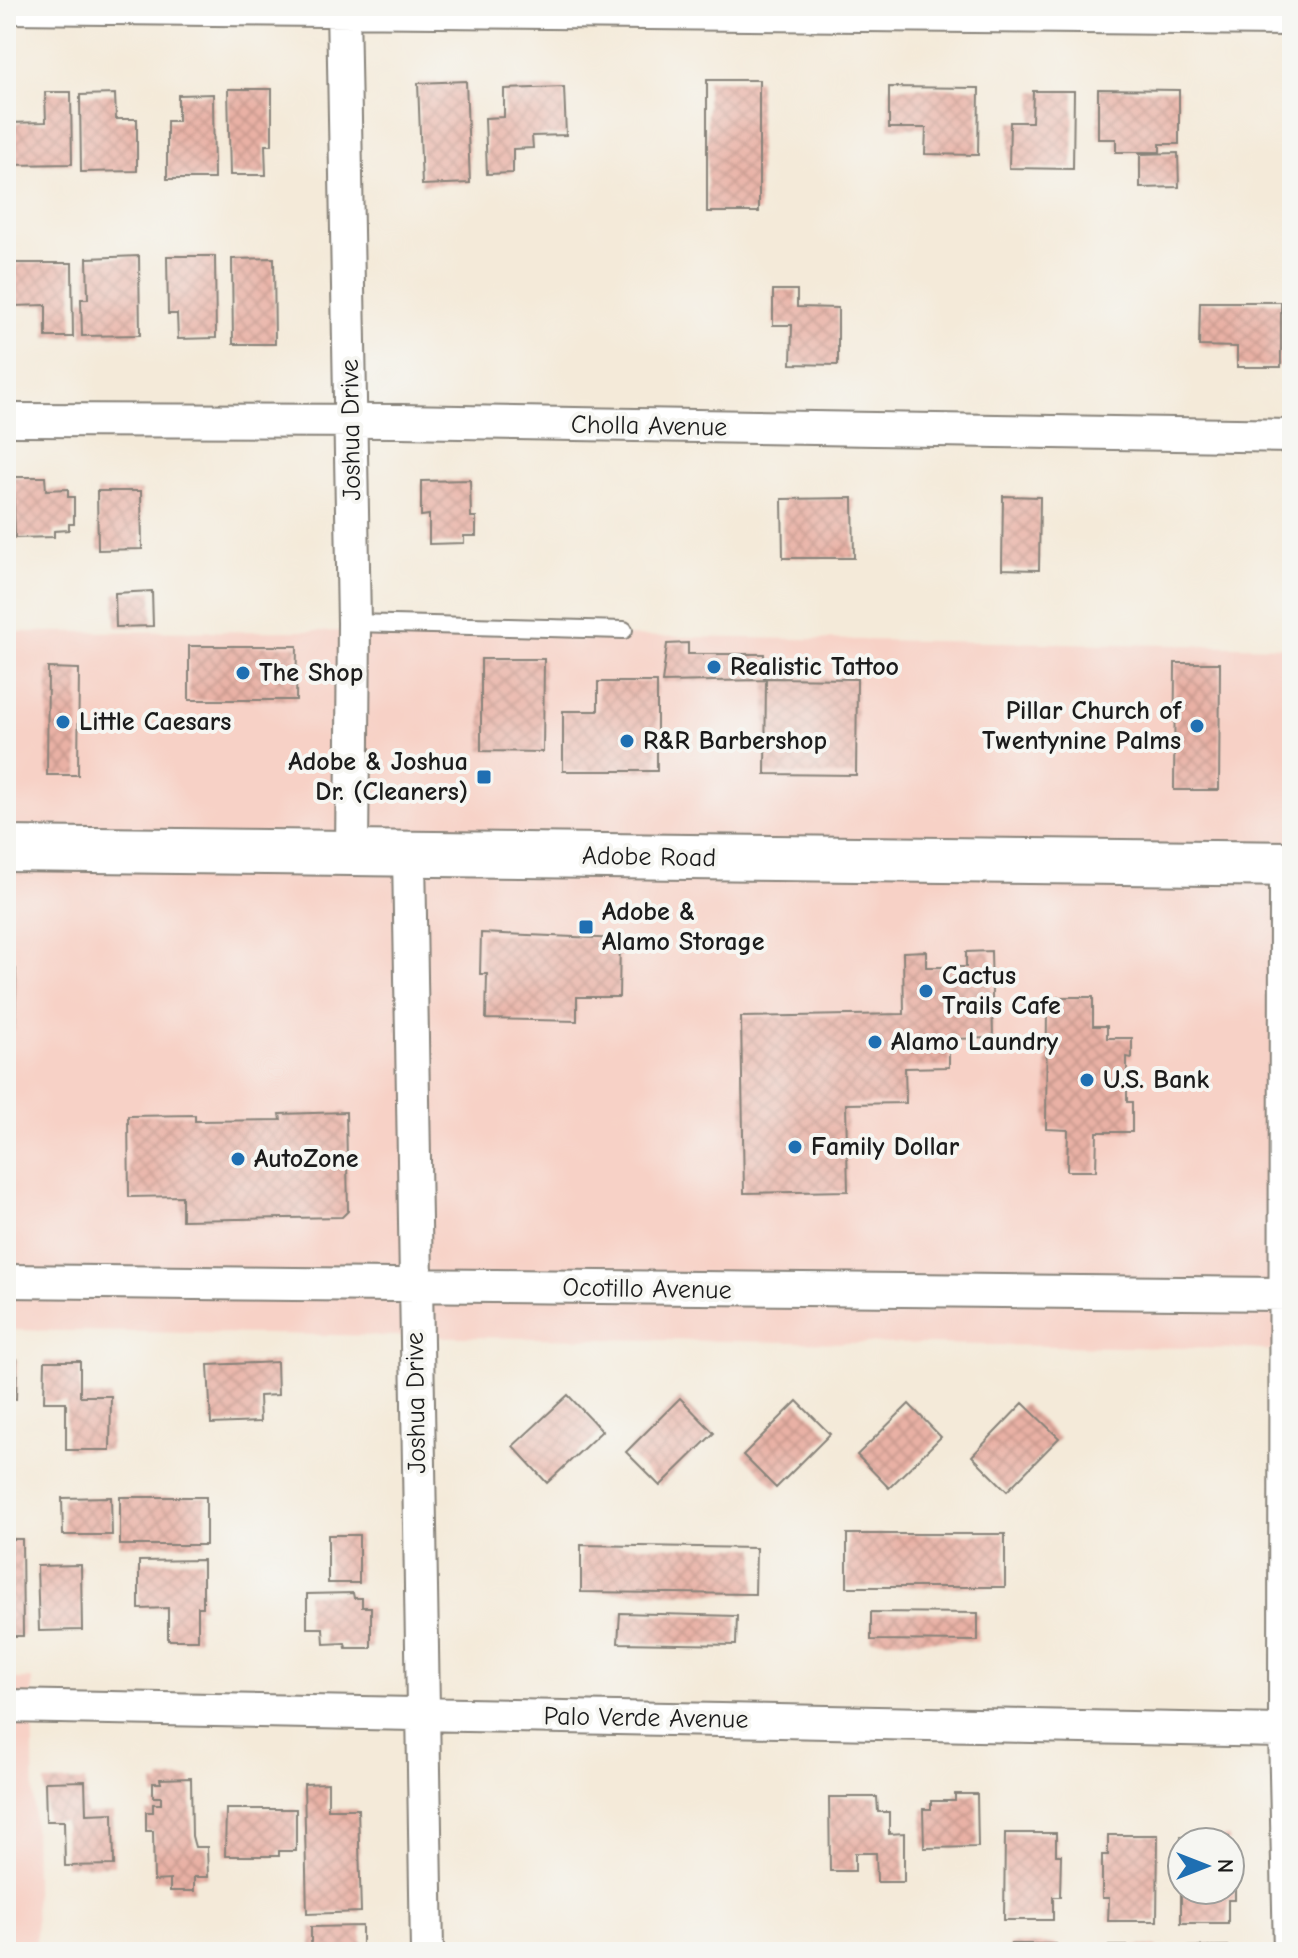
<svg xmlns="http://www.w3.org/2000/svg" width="1298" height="1958" font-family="'Comic Neue',sans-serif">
	<defs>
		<pattern id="building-cross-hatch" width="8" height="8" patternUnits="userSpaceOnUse" patternTransform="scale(2)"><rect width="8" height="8" fill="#e9b1a5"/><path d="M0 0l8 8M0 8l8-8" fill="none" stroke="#c7988d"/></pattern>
	</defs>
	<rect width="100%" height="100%" fill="#f6f6f2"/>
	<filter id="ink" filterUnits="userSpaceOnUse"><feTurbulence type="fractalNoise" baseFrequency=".0125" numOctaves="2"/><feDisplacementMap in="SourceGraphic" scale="16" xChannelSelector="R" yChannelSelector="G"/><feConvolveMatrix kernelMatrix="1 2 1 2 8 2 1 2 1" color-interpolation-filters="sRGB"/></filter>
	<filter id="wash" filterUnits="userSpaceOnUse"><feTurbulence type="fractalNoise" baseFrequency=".006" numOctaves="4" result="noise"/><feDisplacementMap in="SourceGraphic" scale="32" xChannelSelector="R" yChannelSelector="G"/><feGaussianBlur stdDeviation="1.8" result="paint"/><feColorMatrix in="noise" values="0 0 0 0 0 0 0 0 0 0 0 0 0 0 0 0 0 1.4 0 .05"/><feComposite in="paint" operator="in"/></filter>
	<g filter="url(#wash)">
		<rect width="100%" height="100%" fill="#f4ead9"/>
		<path fill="#f7d1c6" d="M317,631L1292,647V1353L1251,1349L6,1330V632Z
			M6,1679H32L36,1952H6Z"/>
		<g id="blocks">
			<path fill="url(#building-cross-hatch)" d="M707,80H759V212H707Z
				M466,81L470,183L422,185L418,83Z
				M564,87L566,135L532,136L533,148L513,149V173L487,174L485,118L504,117V89Z
				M889,87L979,88L978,155L925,154L926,128H889Z
				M228,89H272V145H265L266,175H230Z
				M1098,89L1179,90V144H1160V152H1116V139H1098Z
				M1033,91H1074L1073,169L1009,168L1010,122H1032Z
				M45,92H71L72,164L8,165V123L46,122Z
				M115,94L116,119H137V171L81,172L80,95Z
				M213,94L214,179H167V121H178V95Z
				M1178,153L1179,187L1140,188V154Z
				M139,256L140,335L82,336L81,299H88L87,258Z
				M167,256H215L216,338L178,339L177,314H168Z
				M274,258L275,344H233L232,259Z
				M12,263H72L73,337H46V305L12,306Z
				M773,290H797V307L838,308V365L791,364L792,325H773Z
				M1200,302H1281V367H1237V347L1199,346Z
				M13,477H45L46,490L68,489V497H74V524H69V530L54,531V537L15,538Z
				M470,480L471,517H476V536H464V543L429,544V515L421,516V481Z
				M97,491H141L142,549L98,550Z
				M1003,496L1040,497L1039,570L1002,569Z
				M853,498L854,558H783L782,499Z
				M152,591L153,626L116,627L115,593Z
				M688,643V654H764V680L662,682L667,644Z
				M189,646H297L296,700H189Z
				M481,659H544L543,752L481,751Z
				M1175,663H1220L1219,790H1174Z
				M48,668L79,669L78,775H47Z
				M766,678L857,679L856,775L765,774Z
				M598,682H657V771H563V711H598Z
				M481,933L620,939L619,997H577V1021L486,1019L487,974H480Z
				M926,951V967H966V952L991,951L993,1038L949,1039V1067L905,1068L906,1103L846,1104L848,1191L744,1193L741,1017L904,1014L903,952Z
				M6,969H16L15,1031L6,1030Z
				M1058,997H1093V1026H1107V1038H1132V1058L1127,1057V1102H1132V1132H1097L1096,1171H1067L1068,1130L1046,1129L1047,1004H1058Z
				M346,1112L348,1211L342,1217L182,1220V1196L129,1197L128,1116L195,1115V1121L281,1120L280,1114Z
				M6,1359H17L16,1399H6Z
				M45,1361H80V1396H111L110,1450H66V1402H44Z
				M277,1362L278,1395L259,1396L260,1422L211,1424L208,1365Z
				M568,1395L602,1431L547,1483L513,1446Z
				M680,1398L714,1433L660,1486L626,1452Z
				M797,1401L830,1434L776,1488L743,1455Z
				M1023,1403L1059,1438L1007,1491L972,1456Z
				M909,1404L941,1437L889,1488L857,1455Z
				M111,1497L112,1535H63L62,1498Z
				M120,1497H206V1545H120Z
				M847,1534H1005V1587H847Z
				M328,1535H359V1583H328Z
				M6,1539H22L23,1636H6Z
				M581,1545L756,1548L755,1594L581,1592Z
				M203,1560V1607H198V1640H168V1608L139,1609V1561Z
				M81,1565L82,1630L39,1631L37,1566Z
				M353,1593L354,1598H362V1607H371V1648H346L345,1643L324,1644L323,1628H307V1594Z
				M871,1612L978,1613V1641L871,1640Z
				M620,1613L737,1616L736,1645L618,1643Z
				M191,1778L192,1836L195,1847H207L208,1877H194V1891H170V1880L154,1881L153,1831H146V1812H153V1804H161V1797H153V1783H161L160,1779Z
				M85,1781L86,1814L113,1813L114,1865L65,1866L64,1821H46L45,1782Z
				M328,1783V1809H358L361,1912L307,1914L304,1784Z
				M955,1794H977L978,1847L924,1848L923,1809H931V1801H955Z
				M829,1797H877L878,1812H889V1834L904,1833V1882H877L876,1853H855V1871H830Z
				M226,1809H296V1851H279V1856H225Z
				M1005,1833H1056V1855H1061L1060,1897H1053V1920H1004Z
				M1108,1835H1158L1157,1921H1108L1109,1898H1102V1855H1108Z
				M1181,1837H1229V1842H1181Z
				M1230,1860H1235V1900H1228V1923H1181V1890H1230Z
				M362,1926V1952H311V1927Z
				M1010,1944H1056V1952H1010Z
				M1109,1946H1157V1952H1109Z
				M1228,1946V1952H1182V1947Z"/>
		</g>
	</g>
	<g filter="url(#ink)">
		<use href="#blocks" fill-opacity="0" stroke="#88837a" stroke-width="2"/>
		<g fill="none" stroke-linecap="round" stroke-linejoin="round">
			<g stroke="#88837a" stroke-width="20">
				<path id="lane" d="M354,623L624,630"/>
			</g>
			<g stroke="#88837a" stroke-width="36">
				<path id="street" d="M343,6L354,623L352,854
					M6,7L1292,19
					M6,420L399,421L1292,436
					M409,855L427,1952
					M1286,864L1285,1731L1290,1952
					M6,1281L1288,1294
					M6,1706L1285,1731"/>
			</g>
			<g stroke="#88837a" stroke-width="48">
				<path id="primary" d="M6,849L1292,864"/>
			</g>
			<use href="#lane" stroke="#fff" stroke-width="16"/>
			<use href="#street" stroke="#fff" stroke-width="32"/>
			<use href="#primary" stroke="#fff" stroke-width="44"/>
		</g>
	</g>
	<g fill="#1f6fb2" stroke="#f6f6f2" stroke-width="3">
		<circle cx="714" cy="667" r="8"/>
		<circle cx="243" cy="673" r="8"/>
		<circle cx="63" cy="722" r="8"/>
		<circle cx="1197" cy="726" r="8"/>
		<circle cx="627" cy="741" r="8"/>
		<rect x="476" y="769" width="16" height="16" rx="4"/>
		<rect x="578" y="919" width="16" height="16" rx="4"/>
		<circle cx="926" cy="991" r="8"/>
		<circle cx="875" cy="1042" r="8"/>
		<circle cx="1087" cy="1080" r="8"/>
		<circle cx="795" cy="1147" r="8"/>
		<circle cx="238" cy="1159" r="8"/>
	</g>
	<g text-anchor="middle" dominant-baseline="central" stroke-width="8" stroke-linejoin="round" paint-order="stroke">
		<g font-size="26" fill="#1c1c1c" stroke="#f6f6f2">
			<text transform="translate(649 426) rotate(1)">Cholla Avenue</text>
			<text transform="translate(351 430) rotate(-91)">Joshua Drive</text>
			<text transform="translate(649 857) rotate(1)">Adobe Road</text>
			<text transform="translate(647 1289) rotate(1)">Ocotillo Avenue</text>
			<text transform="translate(416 1403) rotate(-91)">Joshua Drive</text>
			<text transform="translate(646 1718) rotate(1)">Palo Verde Avenue</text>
		</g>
		<g font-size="26" font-weight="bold" fill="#1c1c1c" stroke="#f6f6f2" text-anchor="start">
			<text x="730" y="667">Realistic Tattoo</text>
			<text x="259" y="673">The Shop</text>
			<text x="1181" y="711" text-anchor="end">Pillar Church of<tspan x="1181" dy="30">Twentynine Palms</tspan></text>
			<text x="79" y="722">Little Caesars</text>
			<text x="643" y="741">R&amp;R Barbershop</text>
			<text x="468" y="762" text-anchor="end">Adobe &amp; Joshua<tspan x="468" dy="30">Dr. (Cleaners)</tspan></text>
			<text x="602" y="912">Adobe &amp;<tspan x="602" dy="30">Alamo Storage</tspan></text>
			<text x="942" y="976">Cactus<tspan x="942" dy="30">Trails Cafe</tspan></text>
			<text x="891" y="1042">Alamo Laundry</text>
			<text x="1103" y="1080">U.S. Bank</text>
			<text x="811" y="1147">Family Dollar</text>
			<text x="254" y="1159">AutoZone</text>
		</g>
	</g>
	<rect width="1298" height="1958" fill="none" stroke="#f6f6f2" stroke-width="32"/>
	<g transform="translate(1206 1866) rotate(90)"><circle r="38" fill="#f6f6f2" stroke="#9f9f9c" stroke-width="2"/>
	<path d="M0-6L14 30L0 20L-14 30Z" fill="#1f6fb2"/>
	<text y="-12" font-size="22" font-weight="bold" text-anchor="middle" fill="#1c1c1c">N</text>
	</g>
</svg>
